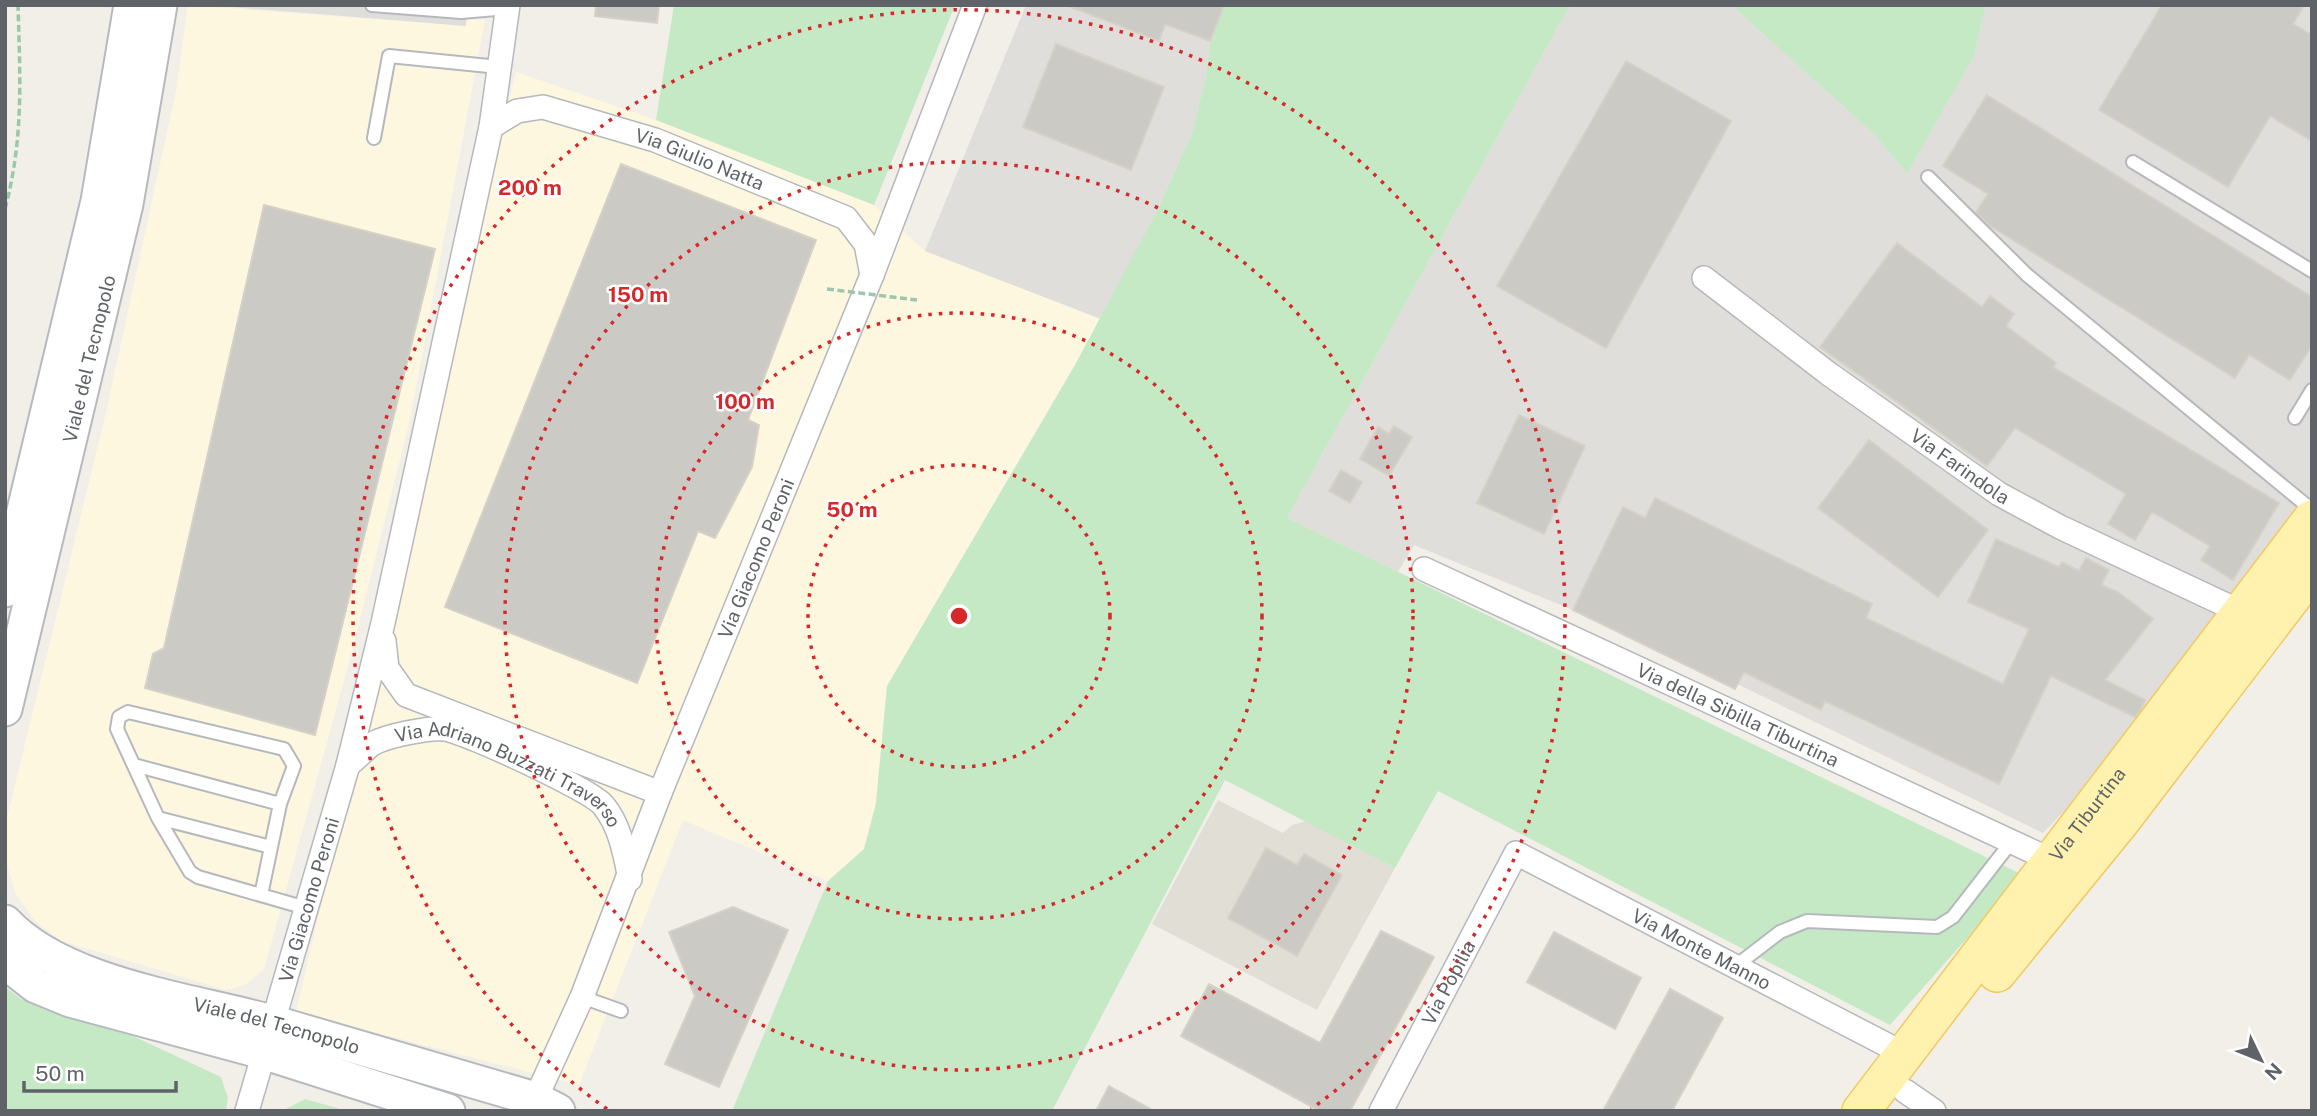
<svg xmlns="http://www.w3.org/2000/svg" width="2317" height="1116" font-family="'Public Sans',sans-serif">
	<rect width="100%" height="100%" fill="#f1efe8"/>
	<path fill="#fef7e0" d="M188,5L465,26L466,19L485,20L410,419L350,659L264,969L247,984L226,990L62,941L37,923L16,895L5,858V826L105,417L176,91Z
		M516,72L656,120L874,205L925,251L1101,319L887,686L876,803L864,849L828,881L683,820L579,1085L296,1012Z"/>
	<path fill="#e0deda" d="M207,5H468L466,26Z
		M1026,5H1224L1210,41L1206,77L1192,133L1158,209L1101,319L925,251Z
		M1570,5H1731L1876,136L1907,174L1974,56L1986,5H2312V509L2132,741L2043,833L1575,605L1573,610L1414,545L1398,572L1287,518Z"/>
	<path fill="#e1ded6" d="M1218,800L1283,833L1292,825L1307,821L1395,868L1317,1010L1152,924Z"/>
	<path fill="#c5e8c5" d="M674,5H955L874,205L656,120Z
		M1224,5H1570L1287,518L2023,875L1890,1025L1438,791L1395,868L1225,780L1052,1111H732L828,881L864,849L876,803L887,686L1074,367L1158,209L1192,133L1206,77L1210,41Z
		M1731,5H1986L1974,56L1907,174L1876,136Z
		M5,987L21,999L135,1037L221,1077L228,1098L226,1111H5Z
		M305,1099L347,1111H282Z"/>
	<path fill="#cccac5" stroke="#d6d1c6" stroke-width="2" d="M596,5H659L657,23L595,16Z
		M1066,5H1224L1210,41L1165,24L1159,41Z
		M2162,5H2304L2293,24L2312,35V141L2270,116L2228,187L2099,110Z
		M1056,44L1164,87L1131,170L1023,127Z
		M1626,61L1731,121L1606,348L1497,286Z
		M1987,95L2312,297V345L2290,380L2249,355L2235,378L1989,225L1976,212L1988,194L1943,166Z
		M621,164L816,240L748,420L759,425L752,467L715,538L698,531L637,683L445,607Z
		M264,205L435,249L315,735L145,688L153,654L164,648Z
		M1897,243L1982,307L1990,296L2014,314L2006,326L2056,363L2053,367L2279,503L2233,580L2201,560L2210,546L2152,512L2135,540L2108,524L2126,494L2015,428L1987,466L1820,347Z
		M1519,415L1585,446L1544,534L1477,503Z
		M1394,426L1412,437L1389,476L1360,459L1378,427L1389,434Z
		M1869,440L1988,530L1938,597L1818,508Z
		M1341,470L1362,482L1350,503L1329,491Z
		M1655,498L1872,604L1866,618L2003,684L2029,629L1968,602L1996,539L2059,567L2062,562L2079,571L2086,558L2109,570L2101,585L2118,592L2153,619L2105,680L2145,700L2142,707L2135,717L2051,676L1999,784L1825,701L1821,710L1744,672L1735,689L1573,610L1623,507L1645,518Z
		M1266,848L1297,865L1304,854L1342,875L1297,956L1228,918Z
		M733,907L788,930L719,1087L665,1064L695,996L669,932Z
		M1381,931L1434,957L1350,1111H1320L1181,1036L1209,984L1320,1043Z
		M1554,932L1641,978L1615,1029L1527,982Z
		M1670,989L1723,1018L1672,1111H1603Z
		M1109,1086L1154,1111H1096Z"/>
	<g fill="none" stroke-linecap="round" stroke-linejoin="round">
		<g stroke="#b5b8bc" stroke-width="16">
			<path id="lane" d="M372,5L461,12L508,8
				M374,138L389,56L499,67
				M2133,162L2312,271
				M1928,177L2027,275L2312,510
				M2295,418L2312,390
				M134,765L280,804
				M158,818L271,847
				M261,895L280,804L294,766L284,749L128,712L119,717L117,729L158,818L190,872L198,877L306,908
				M1737,965L1780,932L1807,921L1937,927L1953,917L2012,841
				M582,997L621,1011"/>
		</g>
		<g stroke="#b5b8bc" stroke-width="26">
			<g id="street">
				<path id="s1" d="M491,127L517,111L543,107L655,140L846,218L866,244L872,275"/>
				<path id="s2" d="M1704,278L1829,374L1999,494L2060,527L2243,613"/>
				<path id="s3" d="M1424,569L2053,861"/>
				<path d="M384,641L387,668L406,695L660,793"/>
				<path id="s4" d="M348,765C356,759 364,750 372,744C386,736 429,727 445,729C466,732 591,790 603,805C620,825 625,854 630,879"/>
				<path d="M1905,1091L1934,1111"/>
				<path id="s5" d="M247,1111L348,765L383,623L491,127L508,5"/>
				<path id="s6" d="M530,1111L582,997L660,793L872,275L975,5"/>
				<path id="s7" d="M1381,1111L1516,853L1889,1046"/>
			</g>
		</g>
		<g stroke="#b6babf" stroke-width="37">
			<g id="secondary">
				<path d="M5,590L98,201L131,5"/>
				<path id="s8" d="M5,709L126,204L160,5"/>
				<path id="s9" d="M5,922C63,985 193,1000 275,1023C361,1048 448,1073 535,1099L558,1111"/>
				<path d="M5,962L36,986L70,1000L263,1052L448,1111"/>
			</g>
		</g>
		<g stroke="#f2c960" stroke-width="40">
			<g id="primary">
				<path d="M1997,973L2121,821L2312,571"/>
				<path id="s10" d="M1861,1111L2312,519"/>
			</g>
		</g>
		<path stroke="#9cc7a9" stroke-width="3.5" stroke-dasharray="7 3.5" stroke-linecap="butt" d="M5,209C24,138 20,77 18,5"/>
		<use href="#lane" stroke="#fff" stroke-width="12"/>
		<use href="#street" stroke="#fff" stroke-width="23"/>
		<use href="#secondary" stroke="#fff" stroke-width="33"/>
		<use href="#primary" stroke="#fff2af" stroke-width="37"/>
		<path stroke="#9cc7a9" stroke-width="3.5" stroke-dasharray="7 3.5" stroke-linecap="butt" d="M827,289L917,300"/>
	</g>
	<g fill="none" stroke="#d62828" stroke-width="3.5" stroke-dasharray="3.5 7">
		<circle cx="959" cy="616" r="151"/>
		<circle cx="959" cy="616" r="303"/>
		<circle cx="959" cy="616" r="454"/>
		<path d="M607 1109A606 606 0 1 1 1311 1109"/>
	</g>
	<g text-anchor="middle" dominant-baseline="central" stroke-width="5" stroke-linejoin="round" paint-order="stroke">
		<g font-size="19" fill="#5f6368" stroke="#fff">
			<text stroke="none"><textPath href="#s1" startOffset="222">Via Giulio Natta</textPath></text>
			<text stroke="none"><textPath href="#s8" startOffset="360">Viale del Tecnopolo</textPath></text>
			<text stroke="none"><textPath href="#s2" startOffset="318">Via Farindola</textPath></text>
			<text stroke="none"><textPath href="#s6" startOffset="597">Via Giacomo Peroni</textPath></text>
			<text stroke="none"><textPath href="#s3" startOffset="346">Via della Sibilla Tiburtina</textPath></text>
			<text stroke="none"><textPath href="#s4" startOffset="182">Via Adriano Buzzati Traverso</textPath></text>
			<text stroke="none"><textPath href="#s10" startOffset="373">Via Tiburtina</textPath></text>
			<text stroke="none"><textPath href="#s5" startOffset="220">Via Giacomo Peroni</textPath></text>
			<text stroke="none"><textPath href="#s7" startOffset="500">Via Monte Manno</textPath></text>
			<text stroke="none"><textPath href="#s7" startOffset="145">Via Popilia</textPath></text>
			<text stroke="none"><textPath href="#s9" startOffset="294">Viale del Tecnopolo</textPath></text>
		</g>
	</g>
	<circle cx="959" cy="616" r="10" fill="#d62828" stroke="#fff" stroke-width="3.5"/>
	<g font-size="21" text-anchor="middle" font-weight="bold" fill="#d62828" stroke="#fff" stroke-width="5" stroke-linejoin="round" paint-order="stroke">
		<text x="530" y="195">200 m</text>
		<text x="638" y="302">150 m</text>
		<text x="745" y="409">100 m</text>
		<text x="852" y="517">50 m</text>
	</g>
	<rect width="2317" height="1116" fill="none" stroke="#5f6368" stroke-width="14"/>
	<g transform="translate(2261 1060) rotate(133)" stroke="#ffffff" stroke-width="5" paint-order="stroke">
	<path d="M0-5L12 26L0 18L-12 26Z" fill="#5f6368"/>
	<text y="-10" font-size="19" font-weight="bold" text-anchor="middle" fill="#5f6368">N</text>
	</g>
	<path d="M24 1081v10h152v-10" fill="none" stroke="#5f6368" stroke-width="3.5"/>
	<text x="35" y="1081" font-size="21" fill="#5f6368" stroke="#ffffff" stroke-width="5" paint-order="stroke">50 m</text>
</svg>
